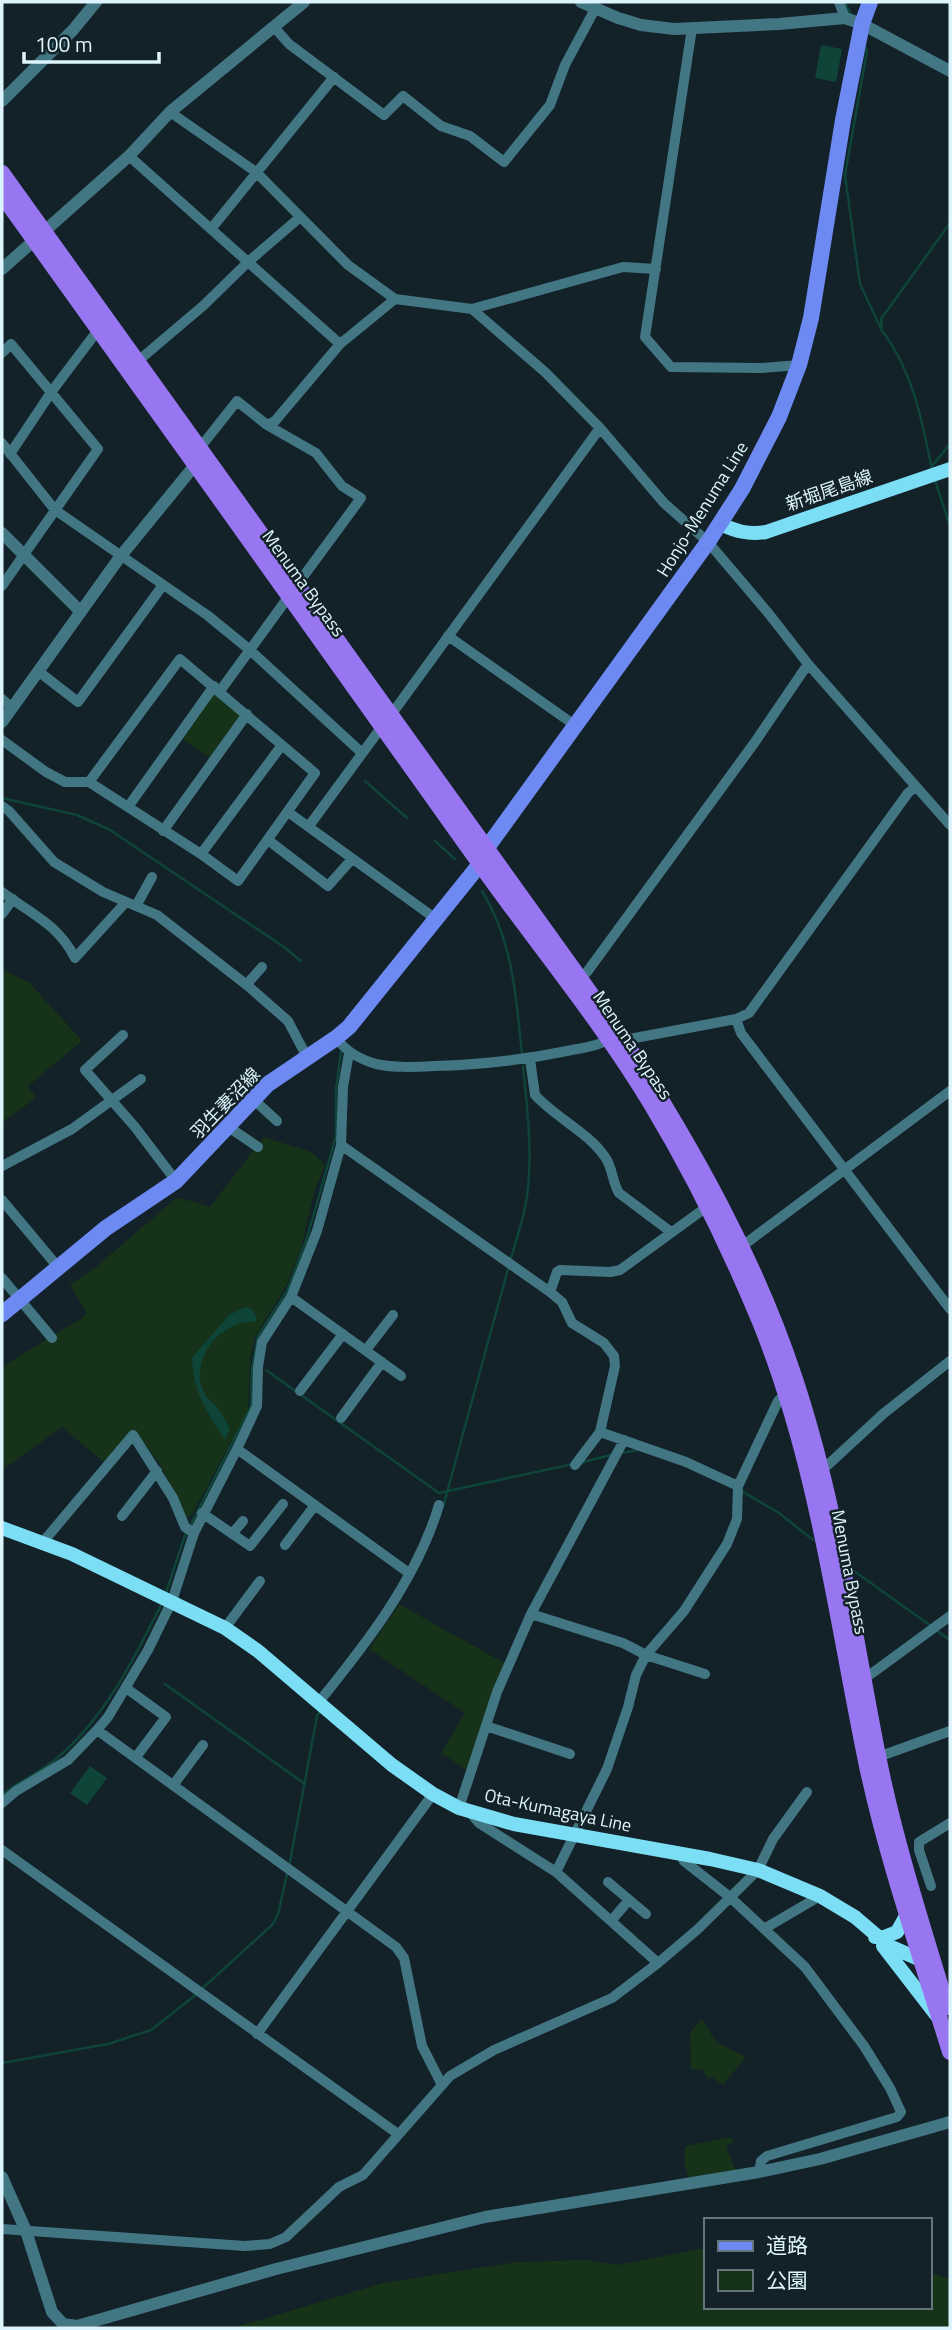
<svg xmlns="http://www.w3.org/2000/svg" width="952" height="2330" font-family="'Titillium Web','Noto Sans JP',sans-serif">
	<rect width="100%" height="100%" fill="#132128"/>
	<path fill="#163219" d="M214,692L241,717L210,758L181,738Z
		M3,970L29,982L82,1041L28,1086L36,1098L2,1122Z
		M264,1137L311,1152L325,1165L315,1190L301,1248L286,1286L255,1337L250,1358L248,1410L193,1513L187,1518L159,1463L135,1431L106,1464L62,1427L2,1470V1367L85,1316L86,1312L70,1285L96,1267L175,1199L181,1198L210,1207Z
		M399,1604L506,1664L468,1771L441,1753L465,1713L369,1649Z
		M702,2019L716,2042L746,2057L723,2085L712,2077L707,2078L702,2069H691L690,2032Z
		M731,2137L734,2143L726,2145L733,2165L738,2171L691,2179L688,2177L685,2165V2146Z
		M705,2248V2307H929V2272L950,2279V2328H233L383,2283L517,2262L586,2260L617,2265Z"/>
	<path fill="#0f4439" d="M821,45L842,49L836,82L815,78Z
		M246,1307L253,1310L257,1319L254,1322C242,1320 229,1327 219,1335C203,1348 193,1375 205,1394C207,1399 212,1402 216,1406C222,1413 226,1422 230,1429L225,1440C206,1409 194,1395 192,1358L229,1315Z
		M90,1766L107,1778L87,1805L70,1793Z"/>
	<g fill="none" stroke-linecap="round" stroke-linejoin="round">
		<path stroke="#0f4439" stroke-width="2.5" d="M845,2L851,15
			M865,46L867,51L845,175L860,284L883,333
			M882,327L881,319L950,223
			M884,333C914,375 922,421 932,470
			M932,466L950,444
			M935,480L950,526
			M365,781L407,818
			M2,798L77,815L110,830L284,947L301,961
			M435,841L455,859
			M482,891C513,941 516,997 522,1054
			M511,1258C517,1238 524,1217 527,1196C533,1153 527,1108 523,1066
			M266,1370L439,1493L573,1464
			M621,1453L638,1450
			M583,1462L611,1455
			M743,1492L779,1513L813,1540
			M443,1507L508,1269
			M854,1571L931,1626
			M166,1593L184,1538L251,1406L252,1368L258,1336L287,1291L307,1238L336,1136V1090L341,1052
			M936,1630L950,1640
			M165,1684L305,1784
			M2,1795C19,1781 39,1773 56,1759C105,1718 134,1659 162,1603
			M289,1867L317,1716L321,1710
			M2,2063L108,2044L151,2030L193,1997L273,1924L278,1914L287,1874"/>
		<path stroke="#427683" stroke-width="10" d="M839,2L845,18
			M274,27L289,44L384,115L403,96L441,126L470,136L504,162L550,105L565,65L595,9
			M692,28L645,337L671,367L761,368L799,365
			M170,112L256,172L348,265L395,299L472,309L623,267L656,269
			M129,156L340,344
			M211,229L334,77
			M472,309L545,372L600,428L664,503L708,542L769,614L808,664L950,825
			M2,353L11,344L98,449L2,586
			M138,361L204,305L248,262L299,218
			M267,425L275,421L340,344L395,299
			M2,443L55,510L207,615L250,650L362,753
			M199,449L237,401L267,425L316,453L342,486L361,498L297,585
			M10,454L52,391L98,330
			M448,636L576,726
			M38,671L78,702L163,585
			M220,691L289,596
			M2,699L12,708
			M391,715L600,428
			M2,740L46,772L65,782H89L201,854L238,881L315,773L180,659L89,782
			M2,806L9,811L54,862L103,892L157,915L248,986L288,1021L307,1057
			M128,807L214,686
			M288,812L436,919
			M309,826L383,725
			M163,831L247,714
			M268,840L328,886L352,859
			M201,854L282,745
			M2,892C30,913 58,924 75,958L126,902
			M136,906L152,877
			M2,914L13,899
			M579,978L587,972L755,742L808,664
			M247,984L262,967
			M736,1019L741,1033L950,1309
			M123,1035L85,1070L135,1127L176,1181
			M336,1038C347,1052 359,1059 376,1064C395,1068 415,1067 434,1066C480,1065 523,1060 567,1051C581,1048 596,1047 608,1040
			M624,1040L736,1019L749,1013L908,793L915,787
			M530,1059L535,1095C556,1118 588,1132 605,1157C613,1168 612,1182 619,1193L671,1232
			M253,1099L277,1121
			M227,1126L258,1147
			M341,1145L550,1292L562,1302L572,1323L604,1343L614,1356L615,1366L600,1432L686,1462L738,1486
			M2,1166L72,1129L141,1079
			M2,1200L58,1267
			M741,1247L950,1091
			M2,1278L52,1338
			M550,1292L557,1272L560,1270L610,1272L620,1270L708,1206
			M291,1297L401,1376
			M366,1350L393,1315
			M300,1391L343,1334
			M341,1418L382,1362
			M237,1449L409,1573
			M575,1465L600,1432
			M818,1474L883,1414L950,1361
			M202,1513L250,1546L283,1504
			M122,1516L157,1471
			M232,1534L243,1521
			M43,1542L133,1435L173,1498L185,1527L194,1533
			M285,1545L315,1505
			M531,1614L623,1643L646,1655L705,1674
			M225,1628L260,1581
			M858,1679L871,1674L950,1616
			M126,1688L166,1717L136,1757
			M318,1703C366,1644 417,1579 439,1505
			M486,1726L570,1754
			M97,1730L396,1947L404,1958L422,2046L441,2083
			M878,1757L950,1731
			M174,1784L203,1745
			M2,1803L16,1791L68,1760L97,1730L108,1717L148,1650L172,1601L194,1533L237,1449L257,1406L258,1367L262,1342L291,1297L317,1231L341,1145L343,1087L349,1053
			M459,1808L497,1692L531,1614L624,1440
			M469,1811L479,1823L556,1872L658,1963
			M2,1850L398,2134
			M679,1853L684,1861L731,1898L805,1967L864,2046L890,2088L901,2112L897,2117L767,2156L761,2161L759,2172
			M556,1872L607,1769L628,1707L636,1675L646,1655L684,1611L727,1544L737,1519L738,1486L778,1401L786,1394
			M608,1882L646,1914
			M931,1886L919,1850V1842L950,1823
			M611,1921L629,1900
			M764,1929L820,1896
			M257,2034L433,1794
			M2,2229L245,2246L270,2244L286,2237L339,2187L363,2175L450,2076L494,2050L612,1998L658,1963L698,1929L758,1870L773,1839L807,1792"/>
		<path stroke="#427683" stroke-width="12" d="M581,2L618,18L641,25L674,29L779,24L845,18L862,24L950,71
			M2,101L73,30L96,2
			M2,269L129,156L170,112L304,2
			M2,533L81,612
			M2,722L120,557L195,465
			M2,2177L26,2231L52,2312L63,2324L77,2326L276,2269L485,2217L759,2172L820,2159L950,2122"/>
		<path stroke="#7bdef4" stroke-width="14" d="M720,524C736,531 748,535 766,532L950,469
			M2,1528L72,1554L225,1628L258,1651L392,1765L433,1794L459,1808L514,1824L710,1859L758,1870L820,1896L855,1917L889,1946L928,1963
			M875,1937H884L897,1932L906,1916
			M883,1946L937,2016"/>
		<path stroke="#6d8af3" stroke-width="16" d="M2,1314L106,1228L176,1181L268,1084L336,1038L349,1027L480,864L486,849L708,542L742,489L779,417L799,365L811,318L843,120L862,24L870,2"/>
		<path stroke="#9876f2" stroke-width="16" d="M2,173L624,1040C692,1147 755,1257 795,1379C836,1503 853,1629 878,1756C895,1841 922,1924 947,2007
			M2,195C161,417 320,638 478,861C535,942 600,1019 651,1104C693,1174 729,1247 760,1322C818,1465 836,1617 867,1766C888,1864 921,1957 950,2052"/>
	</g>
	<g text-anchor="middle" dominant-baseline="central" stroke-width="5" stroke-linejoin="round" paint-order="stroke">
		<g font-size="18" fill="#ddf4fc" stroke="#132128">
			<text transform="translate(829 490) rotate(-19)">新堀尾島線</text>
			<text transform="translate(702 509) rotate(-58)">Honjo-Menuma Line</text>
			<text transform="translate(304 583) rotate(54)">Menuma Bypass</text>
			<text transform="translate(633 1045) rotate(56)">Menuma Bypass</text>
			<text transform="translate(225 1103) rotate(-46)">羽生妻沼線</text>
			<text transform="translate(850 1572) rotate(79)">Menuma Bypass</text>
			<text transform="translate(558 1810) rotate(12)">Ota-Kumagaya Line</text>
		</g>
	</g>
	<rect width="952" height="2330" fill="none" stroke="#ddf4fc" stroke-width="7"/>
	<rect x="704" y="2218" width="228" height="91" fill="#132128" stroke="#64757d" stroke-width="2"/>
	<rect x="718" y="2241" width="35" height="10" fill="#6d8af3" stroke="#64757d" stroke-width="2"/>
	<text x="766" y="2253" font-size="21" fill="#ddf4fc">道路</text>
	<rect x="718" y="2270" width="35" height="21" fill="#163219" stroke="#64757d" stroke-width="2"/>
	<text x="766" y="2288" font-size="21" fill="#ddf4fc">公園</text>
	<path d="M24 52v10h135v-10" fill="none" stroke="#ddf4fc" stroke-width="3.5"/>
	<text x="35" y="52" font-size="21" fill="#ddf4fc" stroke="#132128" stroke-width="5" paint-order="stroke">100 m</text>
</svg>
